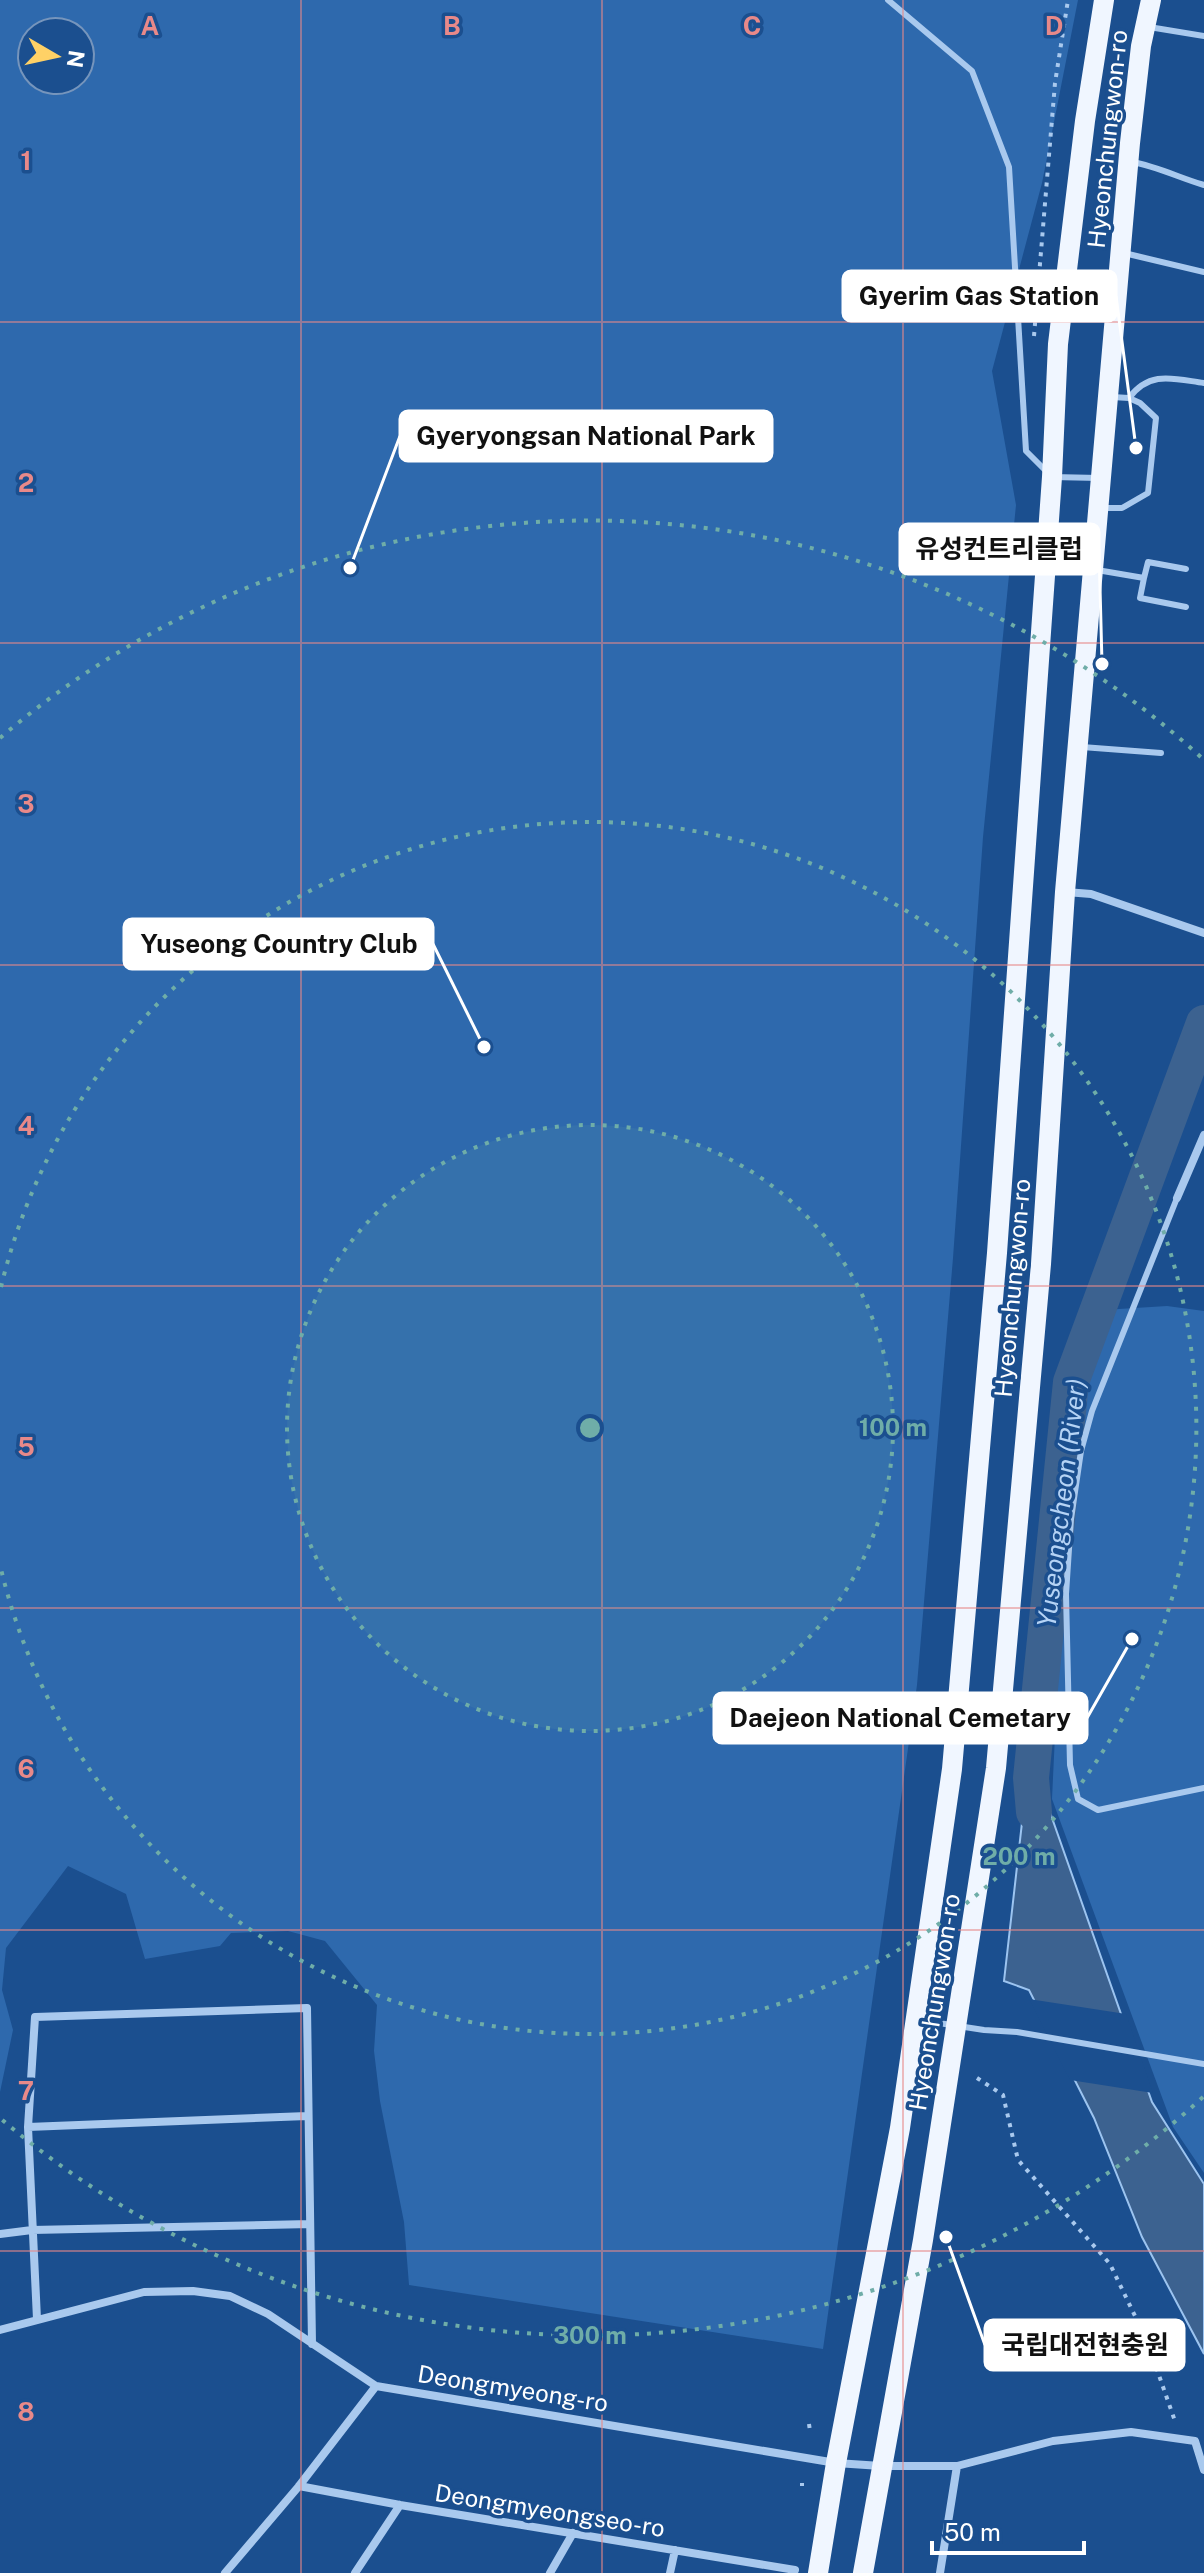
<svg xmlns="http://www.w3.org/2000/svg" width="1204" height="2573" font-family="'Public Sans','Noto Sans KR',sans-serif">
	<rect width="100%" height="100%" fill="#1b4f8f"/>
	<path fill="#2e69ad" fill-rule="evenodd" d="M0,0H1078L1042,183L992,371L1016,505L983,837L953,1258L917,1685L823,2349L409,2285L404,2222L380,2101L374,2051L377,2005L325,1941L288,1931L231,1933L220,1946L145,1959L126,1894L68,1866L6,1948L2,1990L13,2030L0,2092ZM32,32H80V80H32Z
		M1167,1306L1204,1311V2173L1173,2127L1052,1799L1067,1480L1103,1310Z"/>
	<path fill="#3c6290" stroke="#9cc4f0" stroke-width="2" d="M1029,1761L1045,1765V1798L1152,2102L1204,2184V2354L1142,2237L1094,2118L1029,1990L1004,1981Z"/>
	<path fill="#1b4f8f" d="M1029,1999L1126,2014L1153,2093L1070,2080Z"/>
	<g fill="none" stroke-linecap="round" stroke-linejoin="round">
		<path stroke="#3c6290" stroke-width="36" d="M1034,1812L1031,1778L1071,1382L1204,1023"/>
		<path stroke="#a9c9ee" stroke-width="4" stroke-dasharray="4 6" stroke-linecap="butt" d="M1034,336L1055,83L1068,0
			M977,2078L1003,2095L1018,2160L1110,2264L1147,2341L1176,2424
			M809,2424L810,2431
			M802,2486V2483"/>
		<path stroke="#a9c9ee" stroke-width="6" d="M888,0L972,71L1009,167L1026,451L1052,477L1099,478
			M1149,27L1204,36
			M1132,162C1156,166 1180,178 1204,185
			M1124,253L1204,272
			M1112,397L1129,398C1150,370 1174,379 1204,383
			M1103,508H1122L1148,493L1156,418L1140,403L1129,398
			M1097,570L1144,578L1140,598L1186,607
			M1144,578L1148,562L1186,569
			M1082,747L1161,753
			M1177,1198L1092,1411L1081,1451L1071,1519L1066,1594L1070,1765L1078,1799L1098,1810L1204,1788
			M919,2020L984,2030L1017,2032L1204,2064"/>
		<path stroke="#a9c9ee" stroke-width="8" d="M1066,892L1091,894L1204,933
			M1177,1198L1204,1135
			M28,2127L307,2116
			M0,2234L32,2230L310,2224
			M37,2319L28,2127L35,2017L307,2008L312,2344
			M0,2330L144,2292L193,2291L230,2296L268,2314L376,2386
			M299,2486L400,2505L795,2570
			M225,2573L299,2486L376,2386L836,2463L881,2466H957L1053,2441L1131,2432L1195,2441L1204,2470
			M355,2573L400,2505
			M550,2573L573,2533
			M670,2573L675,2550
			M940,2573L957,2466"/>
		<path stroke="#f0f6ff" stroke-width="20" d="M818,2573L836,2463L900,2128L952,1769L997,1253L1052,477L1058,344L1085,121L1104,0
			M863,2573L923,2240L996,1768L1041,1264L1065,892L1130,143L1141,46L1151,0"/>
	</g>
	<path fill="none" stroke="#e88989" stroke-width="2" stroke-opacity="0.55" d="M301,0V2573M602,0V2573M903,0V2573M0,322H1204M0,643H1204M0,965H1204M0,1286H1204M0,1608H1204M0,1930H1204M0,2251H1204"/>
	<circle cx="590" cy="1428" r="303" fill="#6fada8" fill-opacity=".12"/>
	<g fill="none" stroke="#6fada8" stroke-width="4" stroke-dasharray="4 8">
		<circle cx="590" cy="1428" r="303"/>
		<path d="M1 1287A606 606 0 1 1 1 1569"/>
		<path d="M1203 2097A908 908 0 0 1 0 2118M0 738A908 908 0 0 1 1203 759"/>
	</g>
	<g text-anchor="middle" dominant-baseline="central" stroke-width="7" stroke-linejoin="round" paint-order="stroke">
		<g font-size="24" fill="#fff" stroke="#1b4f8f">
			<text transform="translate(1107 139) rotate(-84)">Hyeonchungwon-ro</text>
			<text transform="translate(1012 1288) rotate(-85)">Hyeonchungwon-ro</text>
			<text transform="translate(934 2002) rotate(-81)">Hyeonchungwon-ro</text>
			<text transform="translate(513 2388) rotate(9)">Deongmyeong-ro</text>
			<text transform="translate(550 2510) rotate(9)">Deongmyeongseo-ro</text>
		</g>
		<g font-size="26" font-style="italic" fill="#b5d3f5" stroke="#1b4f8f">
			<text transform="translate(1061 1503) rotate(-83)">Yuseongcheon (River)</text>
		</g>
	</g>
	<g font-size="26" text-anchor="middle" font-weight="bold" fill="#e88989" stroke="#1b4f8f" stroke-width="7" stroke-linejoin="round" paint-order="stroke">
		<text x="150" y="35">A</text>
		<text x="452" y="35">B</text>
		<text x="752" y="35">C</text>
		<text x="1054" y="35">D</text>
		<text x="26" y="170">1</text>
		<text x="26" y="492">2</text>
		<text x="26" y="813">3</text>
		<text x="26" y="1135">4</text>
		<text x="26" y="1456">5</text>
		<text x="26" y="1778">6</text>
		<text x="26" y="2100">7</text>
		<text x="26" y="2421">8</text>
	</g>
	<circle cx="590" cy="1428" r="12" fill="#6fada8" stroke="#1b4f8f" stroke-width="4"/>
	<g font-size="24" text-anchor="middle" font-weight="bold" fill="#6fada8" stroke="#1b4f8f" stroke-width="7" stroke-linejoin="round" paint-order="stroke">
		<text x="893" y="1436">100 m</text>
		<text x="1019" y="1865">200 m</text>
		<text x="590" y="2344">300 m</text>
	</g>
	<path fill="none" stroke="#fff" stroke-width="3" d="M1136 448L1116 296M350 568L400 436M1102 664L1099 549M484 1047L433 944M1132 1639L1087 1718M946 2237L985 2345"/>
	<g fill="#fff" stroke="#1b4f8f" stroke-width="3">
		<circle cx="1136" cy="448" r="8"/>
		<circle cx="350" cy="568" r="8"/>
		<circle cx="1102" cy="664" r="8"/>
		<circle cx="484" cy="1047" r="8"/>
		<circle cx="1132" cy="1639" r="8"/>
		<circle cx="946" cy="2237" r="8"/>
	</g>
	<g fill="#fff" stroke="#fff" stroke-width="3">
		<rect x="843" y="271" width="273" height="50" rx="8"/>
		<rect x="400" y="411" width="372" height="50" rx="8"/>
		<rect x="900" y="524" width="199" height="50" rx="8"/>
		<rect x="124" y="919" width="309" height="50" rx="8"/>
		<rect x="714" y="1693" width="373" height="50" rx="8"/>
		<rect x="985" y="2320" width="199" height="50" rx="8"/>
	</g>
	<g font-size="26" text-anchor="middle" font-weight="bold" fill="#111">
		<text x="979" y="305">Gyerim Gas Station</text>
		<text x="586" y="445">Gyeryongsan National Park</text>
		<text x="999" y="558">유성컨트리클럽</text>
		<text x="279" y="953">Yuseong Country Club</text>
		<text x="900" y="1727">Daejeon National Cemetary</text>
		<text x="1085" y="2354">국립대전현충원</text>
	</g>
	<g transform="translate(56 56) rotate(99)"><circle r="38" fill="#1b4f8f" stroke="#7695bc" stroke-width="2"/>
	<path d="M0-6L14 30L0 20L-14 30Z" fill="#ffd166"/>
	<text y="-12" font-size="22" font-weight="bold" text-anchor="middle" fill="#ffffff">N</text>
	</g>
	<path d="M932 2541v12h152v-12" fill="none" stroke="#ffffff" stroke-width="4"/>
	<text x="944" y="2541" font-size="24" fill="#ffffff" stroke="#1b4f8f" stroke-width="6" paint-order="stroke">50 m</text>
</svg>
